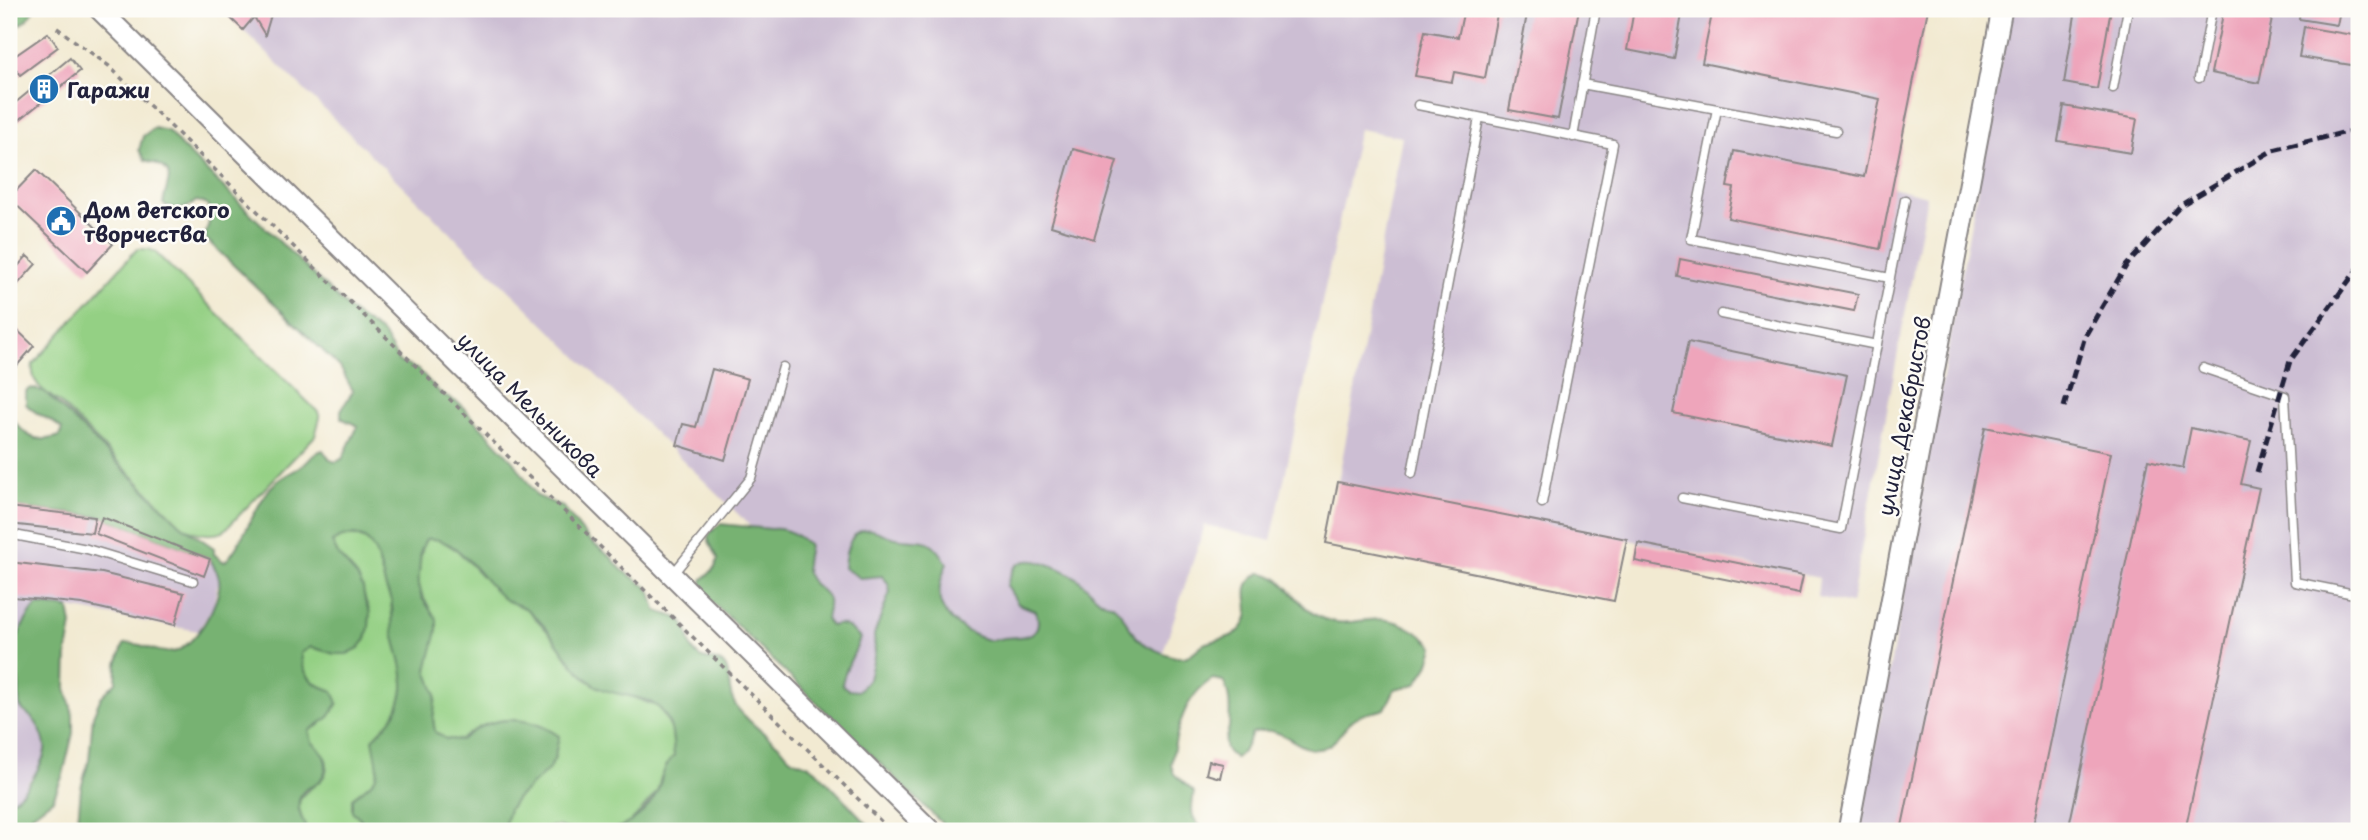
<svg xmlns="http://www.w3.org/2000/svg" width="2368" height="840" font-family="'Playpen Sans',sans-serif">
	<rect width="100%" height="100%" fill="#fdfcf7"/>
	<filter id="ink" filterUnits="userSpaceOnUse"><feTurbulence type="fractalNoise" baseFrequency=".0143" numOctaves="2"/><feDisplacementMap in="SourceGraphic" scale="14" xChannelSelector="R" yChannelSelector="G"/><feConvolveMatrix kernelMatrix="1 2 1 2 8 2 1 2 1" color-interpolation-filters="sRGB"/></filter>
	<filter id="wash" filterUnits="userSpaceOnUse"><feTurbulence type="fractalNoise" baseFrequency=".00686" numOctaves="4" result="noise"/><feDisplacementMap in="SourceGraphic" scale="28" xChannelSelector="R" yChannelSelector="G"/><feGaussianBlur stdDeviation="1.57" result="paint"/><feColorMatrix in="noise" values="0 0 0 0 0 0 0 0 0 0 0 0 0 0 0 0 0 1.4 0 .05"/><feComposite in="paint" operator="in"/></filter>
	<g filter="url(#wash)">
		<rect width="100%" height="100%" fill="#f2ead2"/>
		<path fill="#ccbed3" d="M263,9H1928L1891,187L1927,196L1851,604L1817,597L1819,578L1338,482L1402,137L1359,129L1271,541L1205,525L1104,831H974L769,637L787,562L243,30L254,17L265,34Z
			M2010,9H2359V831H1860Z
			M9,507L102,517L210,559L219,578L213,606L198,631L59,606L37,605L20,629L16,648V667L19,695L24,713L32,718L38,726L45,745V754L42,764L27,783L23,794L15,800L9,801Z"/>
		<path fill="#94d084" stroke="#5b7960" stroke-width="2" d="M137,249H149L155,252L318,412L320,418L315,436L223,532C207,537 194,534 181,525L59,402C45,392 30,384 33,364Z
			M342,536H355L366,540L375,549L386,588L391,600L393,631L403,666V693L399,706L376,753C383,780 373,783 352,798L361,819L359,831H304L305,825C283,784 328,793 327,764C326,752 316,750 311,742C310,738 310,734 309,730L320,725L333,691C312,685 302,675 301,653L311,647L335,654L370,613L357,576L339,556L332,542Z
			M437,538L458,551L504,599L527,609L553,637L568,659L587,680L659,707L672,730L674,756L661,777L657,792L630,824L609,831H574L557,826L543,828L539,831H503L509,809L517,798L548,770L554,760L559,736C527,714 490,714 461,740L446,739L435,732L433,719L436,695L427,670L430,656V608C413,588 417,562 426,539Z"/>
		<path fill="#77b272" stroke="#4c6a56" stroke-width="2" d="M9,9H34C30,20 19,25 9,31Z
			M154,128L168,131L181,146L353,313L383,334L399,362L419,370L439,392L460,404L515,463L537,496L563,507L589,540L612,558L621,569L647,587L651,592L656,610C664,615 679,615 684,624C691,635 687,649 700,657C708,661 720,659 725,666C732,676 725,694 740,711C752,725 766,735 780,746C784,750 787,756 791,758C798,763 807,763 815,769L874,831H609C630,826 649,810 658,790C663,776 663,766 674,756C673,740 673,723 661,710C646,693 615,698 596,686C567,666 555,632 528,610C520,604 511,604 504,599C500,597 496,591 492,587C474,568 454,536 426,539L421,550L418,586L422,598L437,619V631L427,670L436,695L433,719L435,732L446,739L461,740C490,714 527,714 559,736L554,760L548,770L517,798L509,809L503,831H359L361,819L352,811V798C385,774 379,776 373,739C387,725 398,714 402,695C407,671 397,654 393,632C391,621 394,610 391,600C390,595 386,590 385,585C379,557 370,520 332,542L339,556L357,576L363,588L365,601L370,613L369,627L366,639L359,648L347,654H335L311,647L301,653C302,675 312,685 333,691L338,703L329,717L309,731L312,742C326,753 333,770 316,784C313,787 309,787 306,789C294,799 299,814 305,825L304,831H77L81,788L89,760L93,716L101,697L116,682L117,664L124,644C141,641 155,654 172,652C193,650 223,600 219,579C218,572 213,565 210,559L102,517L9,507V414C25,435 33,445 60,436L62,429C51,418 36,416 26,404V391L32,388L45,392L181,525L214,548V554L224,562C238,554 258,498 274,484C282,476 293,472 302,466C310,461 313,452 323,450L330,460L336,462L342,459L358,426L341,418V410L353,391L340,367L205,238C206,224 222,204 196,201C185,211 177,211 163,204C168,176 179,170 145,160L139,150L143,136Z
			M720,524L771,529C785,527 799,535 809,546C807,556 803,571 810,580C826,597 832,591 826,619L831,626C844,621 851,629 860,638C855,655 844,668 842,685L849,690L858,691L869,679L875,653L874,635L890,592L888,583L882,576L860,578L844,568C845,551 851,526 872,530C879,531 885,536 892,537C922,545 927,530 947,563C942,576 938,586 940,600C943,620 970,635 988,640C993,641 998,639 1004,638C1022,637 1045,638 1036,611L1018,604L1007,586C1009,578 1012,567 1020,563C1034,555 1069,571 1080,581C1088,587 1094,597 1104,602C1109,605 1109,602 1114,606C1124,614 1128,627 1136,637C1144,646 1172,659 1184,657C1194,655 1198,646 1206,643C1218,639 1232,639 1241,629C1259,608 1232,588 1260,573C1288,574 1297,610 1324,619C1356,631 1375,606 1413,630C1422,635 1428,639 1434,647L1428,666L1416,684L1395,689L1385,709C1375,713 1363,712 1354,719C1343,727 1337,744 1323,748C1298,756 1286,722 1252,733L1243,752L1235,758C1230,754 1225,751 1225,744C1225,739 1228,732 1229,727C1230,710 1231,696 1223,681L1213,679C1183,696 1176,733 1171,765L1174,774L1194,792C1191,812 1189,817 1205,831H950L703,593L702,580L715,568L718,559C711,540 699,540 720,524Z
			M37,605L69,608L72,625L67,652L66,688L73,715V733L63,775L53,799L33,814L19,831H9V801C22,799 47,760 45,746C44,737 38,723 31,717C26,713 23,712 20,706C18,699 20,692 19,684C19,677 16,670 15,663C13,640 23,622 37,605Z"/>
		<g id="blocks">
			<path fill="#eea5bb" d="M221,9H245L254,17L243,30Z
				M257,9H262L261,12L271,15L265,35L254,17Z
				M1464,9H1498L1485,78L1454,72L1452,82L1415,76L1425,31L1458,37Z
				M1528,9H1579L1558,119L1509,110Z
				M1634,9H1683L1674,59L1627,50Z
				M1713,9H1928L1880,249L1728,218L1734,188L1727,187L1734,151L1864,177L1880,99L1702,63Z
				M2076,9H2111L2097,89L2064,83Z
				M2224,9H2274L2259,83L2211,73Z
				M2300,9L2340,10L2337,25L2299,19Z
				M2304,27L2359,36L2358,66L2299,57Z
				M48,33L58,47L20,75L9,60Z
				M70,58L80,71L13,125L9,120V108Z
				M2064,106L2137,119L2131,153L2058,141Z
				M1073,149L1117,161L1094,239L1051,226Z
				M36,170L113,244L87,272L9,198Z
				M27,256L36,264L9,294V276Z
				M1680,259L1858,294L1854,311L1677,276Z
				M15,328L34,346L14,369L9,364V335Z
				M1688,342L1847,375L1832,446L1673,413Z
				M712,369L748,379L725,460L677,445L683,424L696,427Z
				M1985,427L2111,453L2032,831H1901Z
				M2191,428L2251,441L2241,484L2259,488L2185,831H2068L2148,460L2183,468Z
				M1338,482L1627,539L1614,601L1326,543Z
				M9,507L95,517L92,533L9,524Z
				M102,517L210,559L204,576L96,534Z
				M1638,543L1803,576L1799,594L1635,561Z
				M9,562L102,573L184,593L175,625L82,604L14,597L11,626H9Z
				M1209,761L1223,764L1220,778L1206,774Z"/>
		</g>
	</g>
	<g filter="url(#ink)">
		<use href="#blocks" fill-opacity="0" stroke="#8a8686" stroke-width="2"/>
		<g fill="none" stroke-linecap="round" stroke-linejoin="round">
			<g stroke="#8a8686" stroke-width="11">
				<path id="service" d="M2199,78L2212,9
					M1582,84L1836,131
					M2113,88L2128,9
					M1418,105L1613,144L1542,503
					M1717,109L1691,239L1890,278
					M1573,137L1596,9
					M1721,314L1877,345
					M2203,368L2285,396L2295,582L2359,595
					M1412,473L1479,118
					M1682,498L1841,529L1905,200
					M9,534L87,549L193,581
					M672,575L751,478L783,367"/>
			</g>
			<g stroke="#8a8686" stroke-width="23">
				<path id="tertiary" d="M99,9L931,831
					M1848,831L2002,9"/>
			</g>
			<path stroke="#8a8686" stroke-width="3.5" stroke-dasharray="5 5" stroke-linecap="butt" d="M57,28L109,66L891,831"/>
			<use href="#service" stroke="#fff" stroke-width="8"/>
			<use href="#tertiary" stroke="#fff" stroke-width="19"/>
			<path stroke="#22223b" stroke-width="5" stroke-dasharray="10 5" stroke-linecap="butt" d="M2064,407L2085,336L2126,266L2181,205L2273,150L2359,129
				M2257,472L2290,361L2359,267"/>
		</g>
	</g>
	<defs>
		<g id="building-disc" transform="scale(1.575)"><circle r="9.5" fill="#1f6fb2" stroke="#fdfcf7"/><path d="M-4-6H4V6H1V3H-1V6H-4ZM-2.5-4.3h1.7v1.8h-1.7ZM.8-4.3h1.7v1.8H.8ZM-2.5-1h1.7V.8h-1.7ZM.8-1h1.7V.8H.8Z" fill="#fff"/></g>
		<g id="civic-disc" transform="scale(1.575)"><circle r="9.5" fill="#1f6fb2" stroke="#fdfcf7"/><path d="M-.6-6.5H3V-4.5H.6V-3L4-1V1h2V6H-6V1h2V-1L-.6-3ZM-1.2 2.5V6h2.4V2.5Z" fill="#fff"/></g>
	</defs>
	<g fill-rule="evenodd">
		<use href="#building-disc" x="44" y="89"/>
		<use href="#civic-disc" x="61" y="221"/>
	</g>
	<g text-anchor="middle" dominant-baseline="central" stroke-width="5" stroke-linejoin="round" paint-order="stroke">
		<g font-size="21" font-weight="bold" fill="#22223b" stroke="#fdfcf7" text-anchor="start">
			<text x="67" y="89">Гаражи</text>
			<text x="84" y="209">Дом детского<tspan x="84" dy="24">творчества</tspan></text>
		</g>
		<g font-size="21" fill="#22223b" stroke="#fdfcf7">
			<text transform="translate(531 404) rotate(45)">улица Мельникова</text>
			<text transform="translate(1903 416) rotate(-79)">улица Декабристов</text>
		</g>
	</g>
	<rect width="2368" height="840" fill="none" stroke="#fdfcf7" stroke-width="35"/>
</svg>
